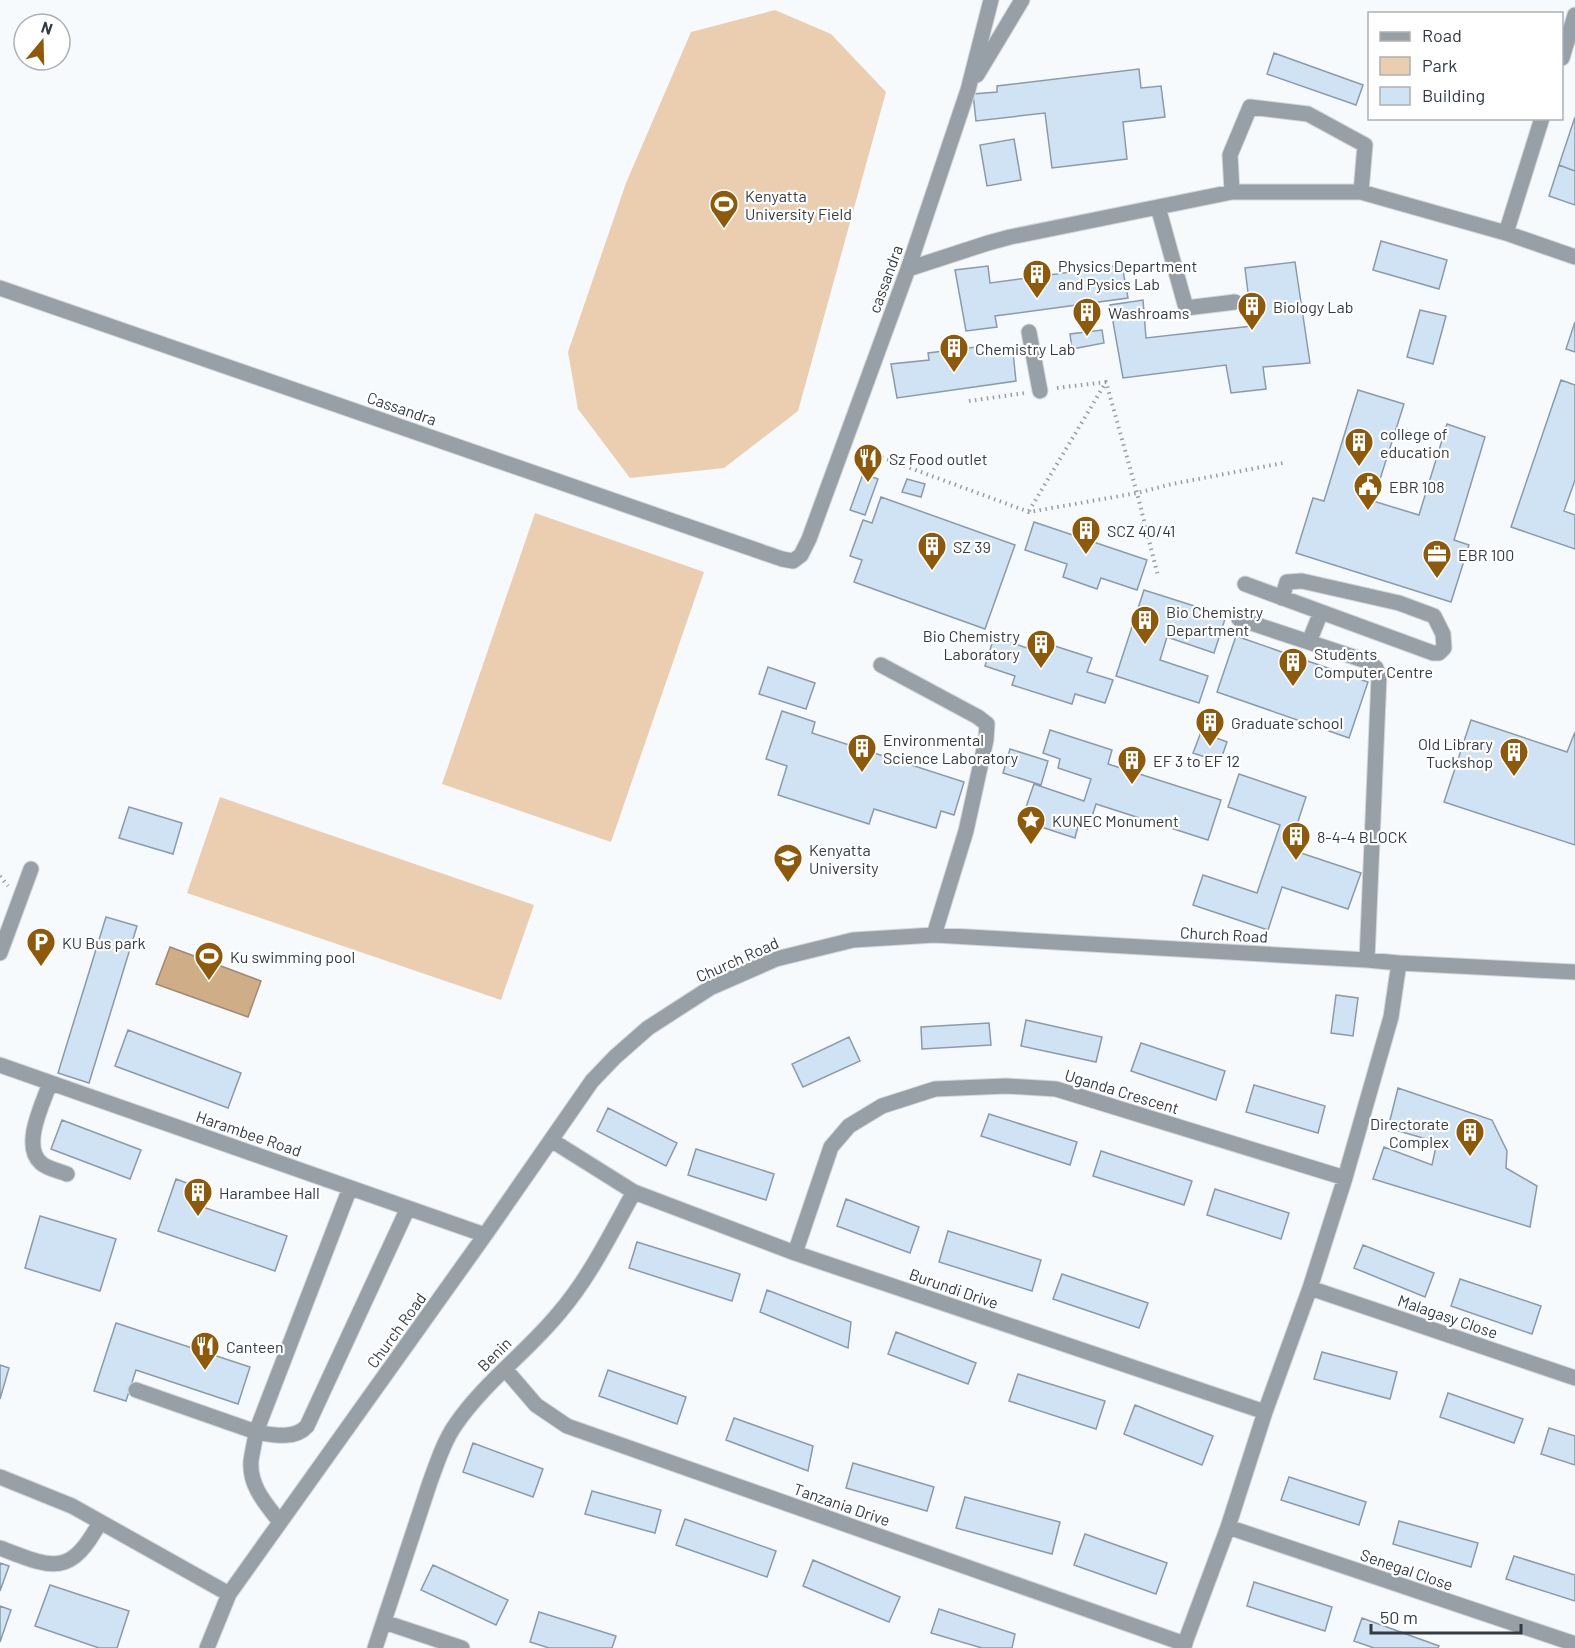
<svg xmlns="http://www.w3.org/2000/svg" width="1575" height="1648" font-family="Barlow,sans-serif">
	<rect width="100%" height="100%" fill="#f6fafd"/>
	<path fill="#eaceaf" d="M775,10L831,34L886,92L798,411L724,468L630,478L578,409L568,352L626,183L691,32Z
		M535,513L704,572L611,842L442,784Z
		M220,797L534,905L501,1000L187,893Z"/>
	<path fill="#cfad86" stroke="#a08a71" stroke-width="1.5" d="M170,947L261,981L248,1017L156,984Z"/>
	<path fill="#d0e3f4" stroke="#899bab" stroke-width="1.5" d="M1274,53L1363,85L1356,105L1267,74Z
		M1139,69L1141,88L1161,86L1165,117L1123,122L1127,159L1052,168L1045,113L976,121L973,94L997,92V86Z
		M1575,117V171L1559,165Z
		M1014,139L1021,180L987,186L980,145Z
		M1559,165L1575,171V205L1549,196Z
		M1381,241L1447,260L1439,289L1373,270Z
		M1295,262L1310,363L1263,367L1266,389L1231,393L1226,365L1123,378L1110,305L1143,300L1146,338L1252,326L1245,268Z
		M1122,265L1128,298L995,316L997,327L966,331L955,270L988,266L990,283Z
		M1420,310L1446,316L1433,364L1407,357Z
		M1575,322V352L1566,349Z
		M1102,330L1104,343L1072,349L1070,334Z
		M976,347V355L1013,352L1016,381L897,398L891,364L929,360L928,353Z
		M1561,380L1575,385V480L1564,511L1575,515V549L1511,527Z
		M1358,390L1404,404L1373,501L1419,515L1447,424L1485,437L1454,540L1469,545L1451,602L1296,553L1313,498L1324,501Z
		M863,474L878,479L865,515L850,510Z
		M907,479L925,484L921,497L902,492Z
		M881,497L1015,545L985,629L854,582L862,560L850,556L863,520L872,523Z
		M1034,522L1147,560L1137,590L1101,578L1097,589L1063,577L1067,564L1025,550Z
		M1144,590L1226,616L1214,653L1167,637L1160,660L1208,676L1199,703L1116,676Z
		M1236,636L1368,682L1349,738L1217,692Z
		M994,637L1027,648L1030,638L1092,658L1087,672L1113,680L1105,703L1075,694L1072,704L1012,685L1015,676L985,666Z
		M768,667L815,683L806,709L759,694Z
		M782,711L815,722L812,733L964,782L954,815L941,811L936,828L874,809L869,824L778,795L787,766L766,759Z
		M1471,720L1567,752L1575,732V845L1444,802Z
		M1050,730L1112,750L1108,764L1221,800L1208,840L1096,804L1088,829L1078,826L1075,838L1035,825L1038,814L1025,810L1034,784L1084,801L1091,779L1058,768L1060,759L1043,753Z
		M1201,732L1227,742L1220,762L1193,753Z
		M1010,749L1048,761L1041,785L1003,773Z
		M1239,774L1306,797L1289,849L1361,873L1348,909L1282,887L1268,930L1193,905L1203,875L1257,893L1280,825L1228,807Z
		M129,807L182,823L173,854L119,838Z
		M106,917L137,926L89,1083L58,1073Z
		M1336,995L1358,998L1353,1036L1331,1033Z
		M1026,1020L1102,1037L1096,1062L1021,1046Z
		M989,1023L991,1045L922,1049L921,1027Z
		M128,1030L241,1073L228,1108L115,1066Z
		M849,1037L860,1061L803,1087L792,1064Z
		M1141,1043L1225,1071L1216,1100L1131,1071Z
		M1254,1085L1325,1106L1318,1133L1246,1112Z
		M1398,1088L1492,1120L1507,1151L1506,1168L1537,1186L1530,1227L1373,1179L1384,1147L1432,1165L1437,1142L1388,1128Z
		M608,1108L677,1143L666,1166L597,1131Z
		M989,1114L1077,1142L1070,1165L981,1136Z
		M62,1120L141,1150L130,1179L51,1149Z
		M696,1149L774,1174L766,1200L688,1175Z
		M1101,1151L1192,1181L1184,1205L1093,1176Z
		M176,1179L203,1189L197,1205L287,1236L275,1271L158,1231Z
		M1215,1189L1289,1213L1281,1239L1207,1215Z
		M846,1199L919,1227L910,1253L837,1226Z
		M40,1216L116,1239L100,1291L25,1268Z
		M948,1231L1041,1260L1032,1291L939,1262Z
		M637,1242L740,1274L732,1301L629,1268Z
		M1363,1245L1434,1273L1425,1297L1354,1268Z
		M1062,1274L1148,1303L1139,1328L1053,1299Z
		M1460,1279L1541,1306L1532,1334L1451,1306Z
		M767,1290L851,1322L848,1348L760,1312Z
		M116,1323L250,1367L238,1404L136,1370L126,1401L94,1391Z
		M896,1332L976,1363L968,1384L888,1354Z
		M1322,1352L1397,1372L1390,1399L1314,1379Z
		M0,1365L9,1368L0,1399Z
		M608,1370L686,1397L677,1424L599,1396Z
		M1018,1374L1105,1401L1096,1429L1009,1401Z
		M1448,1393L1523,1419L1514,1443L1440,1417Z
		M1135,1405L1213,1436L1202,1465L1124,1434Z
		M734,1418L813,1446L808,1471L726,1440Z
		M1549,1428L1575,1436V1465L1541,1454Z
		M473,1443L543,1469L533,1497L463,1472Z
		M853,1463L934,1487L927,1511L846,1488Z
		M1289,1477L1366,1502L1359,1525L1281,1500Z
		M592,1491L661,1510L655,1533L585,1514Z
		M965,1497L1060,1522L1052,1554L956,1528Z
		M685,1519L776,1551L767,1577L676,1545Z
		M1399,1521L1478,1543L1471,1567L1393,1544Z
		M1085,1534L1167,1563L1156,1594L1074,1565Z
		M1514,1556L1575,1575V1601L1506,1579Z
		M813,1560L900,1597L889,1622L803,1586Z
		M0,1563L9,1566L0,1591Z
		M433,1565L508,1600L496,1625L421,1590Z
		M1254,1582L1332,1607L1325,1631L1247,1606Z
		M50,1585L129,1611L117,1648H99L35,1626Z
		M0,1606L11,1610L0,1642Z
		M939,1609L1015,1634L1012,1648H982L931,1633Z
		M539,1612L616,1636L612,1648H549L530,1642Z
		M1362,1618L1439,1646L1438,1648H1374L1354,1641Z"/>
	<g fill="none" stroke-linecap="round" stroke-linejoin="round">
		<g stroke="#d3d7db" stroke-width="17">
			<path id="minor" d="M1562,58L1575,15
				M977,75L1022,0
				M1232,192L1230,155L1250,107L1308,114L1365,145L1361,192
				M1158,207L1186,308L1235,302
				M1506,233L1542,118
				M908,269L988,243L1010,237L1232,192H1361L1506,233L1575,257
				M0,288L782,559L793,561L801,555L809,539L908,269L968,90L991,0
				M1029,332L1040,391
				M1245,584C1308,607 1370,630 1433,653H1439L1444,648L1443,634L1434,616L1399,603L1302,581L1287,582L1282,598
				M1239,619L1369,662L1376,668L1379,676L1367,960
				M1309,642L1321,612
				M881,665L978,717L987,724L986,740L966,831L934,935
				M0,953L31,869
				M0,1065L485,1235
				M50,1083C43,1103 21,1146 41,1163C48,1169 59,1171 67,1174
				M551,1140L634,1192L795,1253L1265,1412
				M795,1253L831,1147L849,1126L882,1106L935,1089L1006,1086L1056,1089L1345,1178
				M1310,1288L1575,1378
				M505,1369L536,1405L567,1426L1185,1644
				M136,1390L256,1432C273,1435 295,1440 307,1426L408,1208
				M0,1477L72,1506L229,1594
				M280,1522C266,1504 249,1486 251,1461C252,1452 255,1442 256,1432L350,1188
				M1228,1527L1575,1644
				M0,1548C52,1568 70,1578 100,1522
				M384,1622L462,1648
				M207,1648L229,1594L485,1235L592,1081L615,1057L648,1028L710,988L776,959L853,940L934,935L1367,960L1399,963L1575,972
				M375,1648L430,1482C437,1463 444,1441 456,1424C485,1382 527,1352 559,1313C590,1277 611,1233 634,1192
				M1183,1648L1228,1527L1265,1412L1310,1288L1345,1178L1391,1017L1399,963"/>
		</g>
		<path stroke="#989ea3" stroke-width="4" stroke-dasharray="1.5 4.5" stroke-linecap="butt" d="M1057,388L1106,382L1137,493L1158,576
			M969,401L1025,393
			M859,449L1029,512L1137,493L1172,484L1283,463
			M1029,511L1106,382
			M0,876L8,886"/>
		<use href="#minor" stroke="#98a0a7" stroke-width="15"/>
	</g>
	<defs>
		<g id="stadium-pin" transform="scale(1.5)"><path d="M0 17L-7.5 6A9.5 9.5 0 1 1 7.5 6Z" fill="#8e5a09" stroke="#fff"/><path d="M0-5a6.5 5 0 1 0 0 10a6.5 5 0 1 0 0-10ZM-3.5-1.8h7v3.6h-7Z" fill="#fff"/></g>
		<g id="building-pin" transform="scale(1.5)"><path d="M0 17L-7.5 6A9.5 9.5 0 1 1 7.5 6Z" fill="#8e5a09" stroke="#fff"/><path d="M-4-6H4V6H1V3H-1V6H-4ZM-2.5-4.3h1.7v1.8h-1.7ZM.8-4.3h1.7v1.8H.8ZM-2.5-1h1.7V.8h-1.7ZM.8-1h1.7V.8H.8Z" fill="#fff"/></g>
		<g id="restaurant-pin" transform="scale(1.5)"><path d="M0 17L-7.5 6A9.5 9.5 0 1 1 7.5 6Z" fill="#8e5a09" stroke="#fff"/><path d="M-5-6h1v4h1v-4h1v4h1v-4h1v5L-1.5 .5V6h-2V.5L-5-1ZM5-6V6H3V1.5H1.5Q1.5-4 5-6Z" fill="#fff"/></g>
		<g id="civic-pin" transform="scale(1.5)"><path d="M0 17L-7.5 6A9.5 9.5 0 1 1 7.5 6Z" fill="#8e5a09" stroke="#fff"/><path d="M-.6-6.5H3V-4.5H.6V-3L4-1V1h2V6H-6V1h2V-1L-.6-3ZM-1.2 2.5V6h2.4V2.5Z" fill="#fff"/></g>
		<g id="office-pin" transform="scale(1.5)"><path d="M0 17L-7.5 6A9.5 9.5 0 1 1 7.5 6Z" fill="#8e5a09" stroke="#fff"/><path d="M-6-3h4V-5.5h4V-3h4V5H-6ZM-1-4.5V-3h2v-1.5ZM-6 0V1H6V0Z" fill="#fff"/></g>
		<g id="sight-pin" transform="scale(1.5)"><path d="M0 17L-7.5 6A9.5 9.5 0 1 1 7.5 6Z" fill="#8e5a09" stroke="#fff"/><path d="M0-6L1.8-2.2L6-1.7L2.9 1.2L3.7 5.4L0 3.3L-3.7 5.4L-2.9 1.2L-6-1.7L-1.8-2.2Z" fill="#fff"/></g>
		<g id="university-pin" transform="scale(1.5)"><path d="M0 17L-7.5 6A9.5 9.5 0 1 1 7.5 6Z" fill="#8e5a09" stroke="#fff"/><path d="M0-5L7-2L0 1L-7-2ZM-4 1L0 2.5L4 1V4Q0 6-4 4Z" fill="#fff"/></g>
		<g id="parking-pin" transform="scale(1.5)"><path d="M0 17L-7.5 6A9.5 9.5 0 1 1 7.5 6Z" fill="#8e5a09" stroke="#fff"/><path d="M-3.5-5.5H1a3.5 3.5 0 0 1 0 7H-1V5.5H-3.5ZM-1-3.4V-.6H.8a1.4 1.4 0 0 0 0-2.8Z" fill="#fff"/></g>
	</defs>
	<g fill-rule="evenodd">
		<use href="#stadium-pin" x="724" y="204"/>
		<use href="#building-pin" x="1037" y="274"/>
		<use href="#building-pin" x="1252" y="306"/>
		<use href="#building-pin" x="1087" y="312"/>
		<use href="#building-pin" x="954" y="348"/>
		<use href="#building-pin" x="1359" y="442"/>
		<use href="#restaurant-pin" x="868" y="458"/>
		<use href="#civic-pin" x="1368" y="486"/>
		<use href="#building-pin" x="1086" y="530"/>
		<use href="#building-pin" x="932" y="546"/>
		<use href="#office-pin" x="1437" y="554"/>
		<use href="#building-pin" x="1145" y="620"/>
		<use href="#building-pin" x="1041" y="644"/>
		<use href="#building-pin" x="1293" y="662"/>
		<use href="#building-pin" x="1210" y="722"/>
		<use href="#building-pin" x="862" y="748"/>
		<use href="#building-pin" x="1514" y="752"/>
		<use href="#building-pin" x="1132" y="760"/>
		<use href="#sight-pin" x="1031" y="820"/>
		<use href="#building-pin" x="1296" y="836"/>
		<use href="#university-pin" x="788" y="858"/>
		<use href="#parking-pin" x="41" y="942"/>
		<use href="#stadium-pin" x="209" y="956"/>
		<use href="#building-pin" x="1470" y="1132"/>
		<use href="#building-pin" x="198" y="1192"/>
		<use href="#restaurant-pin" x="205" y="1346"/>
	</g>
	<g text-anchor="middle" dominant-baseline="central" stroke-width="4.5" stroke-linejoin="round" paint-order="stroke">
		<g font-size="16" fill="#333a41" stroke="#fff" text-anchor="start">
			<text x="745" y="195">Kenyatta<tspan x="745" dy="18">University Field</tspan></text>
			<text x="1058" y="265">Physics Department<tspan x="1058" dy="18">and Pysics Lab</tspan></text>
			<text x="1273" y="306">Biology Lab</text>
			<text x="1108" y="312">Washroams</text>
			<text x="975" y="348">Chemistry Lab</text>
			<text x="1380" y="433">college of<tspan x="1380" dy="18">education</tspan></text>
			<text x="889" y="458">Sz Food outlet</text>
			<text x="1389" y="486">EBR 108</text>
			<text x="1107" y="530">SCZ 40/41</text>
			<text x="953" y="546">SZ 39</text>
			<text x="1458" y="554">EBR 100</text>
			<text x="1166" y="611">Bio Chemistry<tspan x="1166" dy="18">Department</tspan></text>
			<text x="1020" y="635" text-anchor="end">Bio Chemistry<tspan x="1020" dy="18">Laboratory</tspan></text>
			<text x="1314" y="653">Students<tspan x="1314" dy="18">Computer Centre</tspan></text>
			<text x="1231" y="722">Graduate school</text>
			<text x="883" y="739">Environmental<tspan x="883" dy="18">Science Laboratory</tspan></text>
			<text x="1493" y="743" text-anchor="end">Old Library<tspan x="1493" dy="18">Tuckshop</tspan></text>
			<text x="1153" y="760">EF 3 to EF 12</text>
			<text x="1052" y="820">KUNEC Monument</text>
			<text x="1317" y="836">8-4-4 BLOCK</text>
			<text x="809" y="849">Kenyatta<tspan x="809" dy="18">University</tspan></text>
			<text x="62" y="942">KU Bus park</text>
			<text x="230" y="956">Ku swimming pool</text>
			<text x="1449" y="1123" text-anchor="end">Directorate<tspan x="1449" dy="18">Complex</tspan></text>
			<text x="219" y="1192">Harambee Hall</text>
			<text x="226" y="1346">Canteen</text>
		</g>
		<g font-size="16" fill="#333a41" stroke="#fff">
			<text transform="translate(885 279) rotate(-70)">cassandra</text>
			<text transform="translate(402 408) rotate(19)">Cassandra</text>
			<text transform="translate(1224 934) rotate(3)">Church Road</text>
			<text transform="translate(737 959) rotate(-24)">Church Road</text>
			<text transform="translate(1122 1091) rotate(17)">Uganda Crescent</text>
			<text transform="translate(249 1133) rotate(19)">Harambee Road</text>
			<text transform="translate(954 1288) rotate(19)">Burundi Drive</text>
			<text transform="translate(1448 1316) rotate(19)">Malagasy Close</text>
			<text transform="translate(396 1330) rotate(-54)">Church Road</text>
			<text transform="translate(494 1354) rotate(-45)">Benin</text>
			<text transform="translate(842 1504) rotate(19)">Tanzania Drive</text>
			<text transform="translate(1407 1569) rotate(19)">Senegal Close</text>
		</g>
	</g>
	<rect x="1368" y="12" width="195" height="108" fill="#ffffff" stroke="#adb0b3" stroke-width="1.5"/>
	<rect x="1380" y="32" width="30" height="9" fill="#98a0a7" stroke="#adb0b3" stroke-width="1.5"/>
	<text x="1422" y="42" font-size="18" fill="#333a41">Road</text>
	<rect x="1380" y="57" width="30" height="18" fill="#eaceaf" stroke="#adb0b3" stroke-width="1.5"/>
	<text x="1422" y="72" font-size="18" fill="#333a41">Park</text>
	<rect x="1380" y="87" width="30" height="18" fill="#d0e3f4" stroke="#adb0b3" stroke-width="1.5"/>
	<text x="1422" y="102" font-size="18" fill="#333a41">Building</text>
	<g transform="translate(42 42) rotate(19)"><circle r="28" fill="#ffffff" stroke="#adb0b3" stroke-width="1.5"/>
	<path d="M0-4.5L10 22L0 15L-10 22Z" fill="#8e5a09"/>
	<text y="-9" font-size="16" font-weight="bold" text-anchor="middle" fill="#333a41">N</text>
	</g>
	<path d="M1371 1624v9h150v-9" fill="none" stroke="#333a41" stroke-width="3"/>
	<text x="1380" y="1624" font-size="18" fill="#333a41" stroke="#ffffff" stroke-width="4.5" paint-order="stroke">50 m</text>
</svg>
